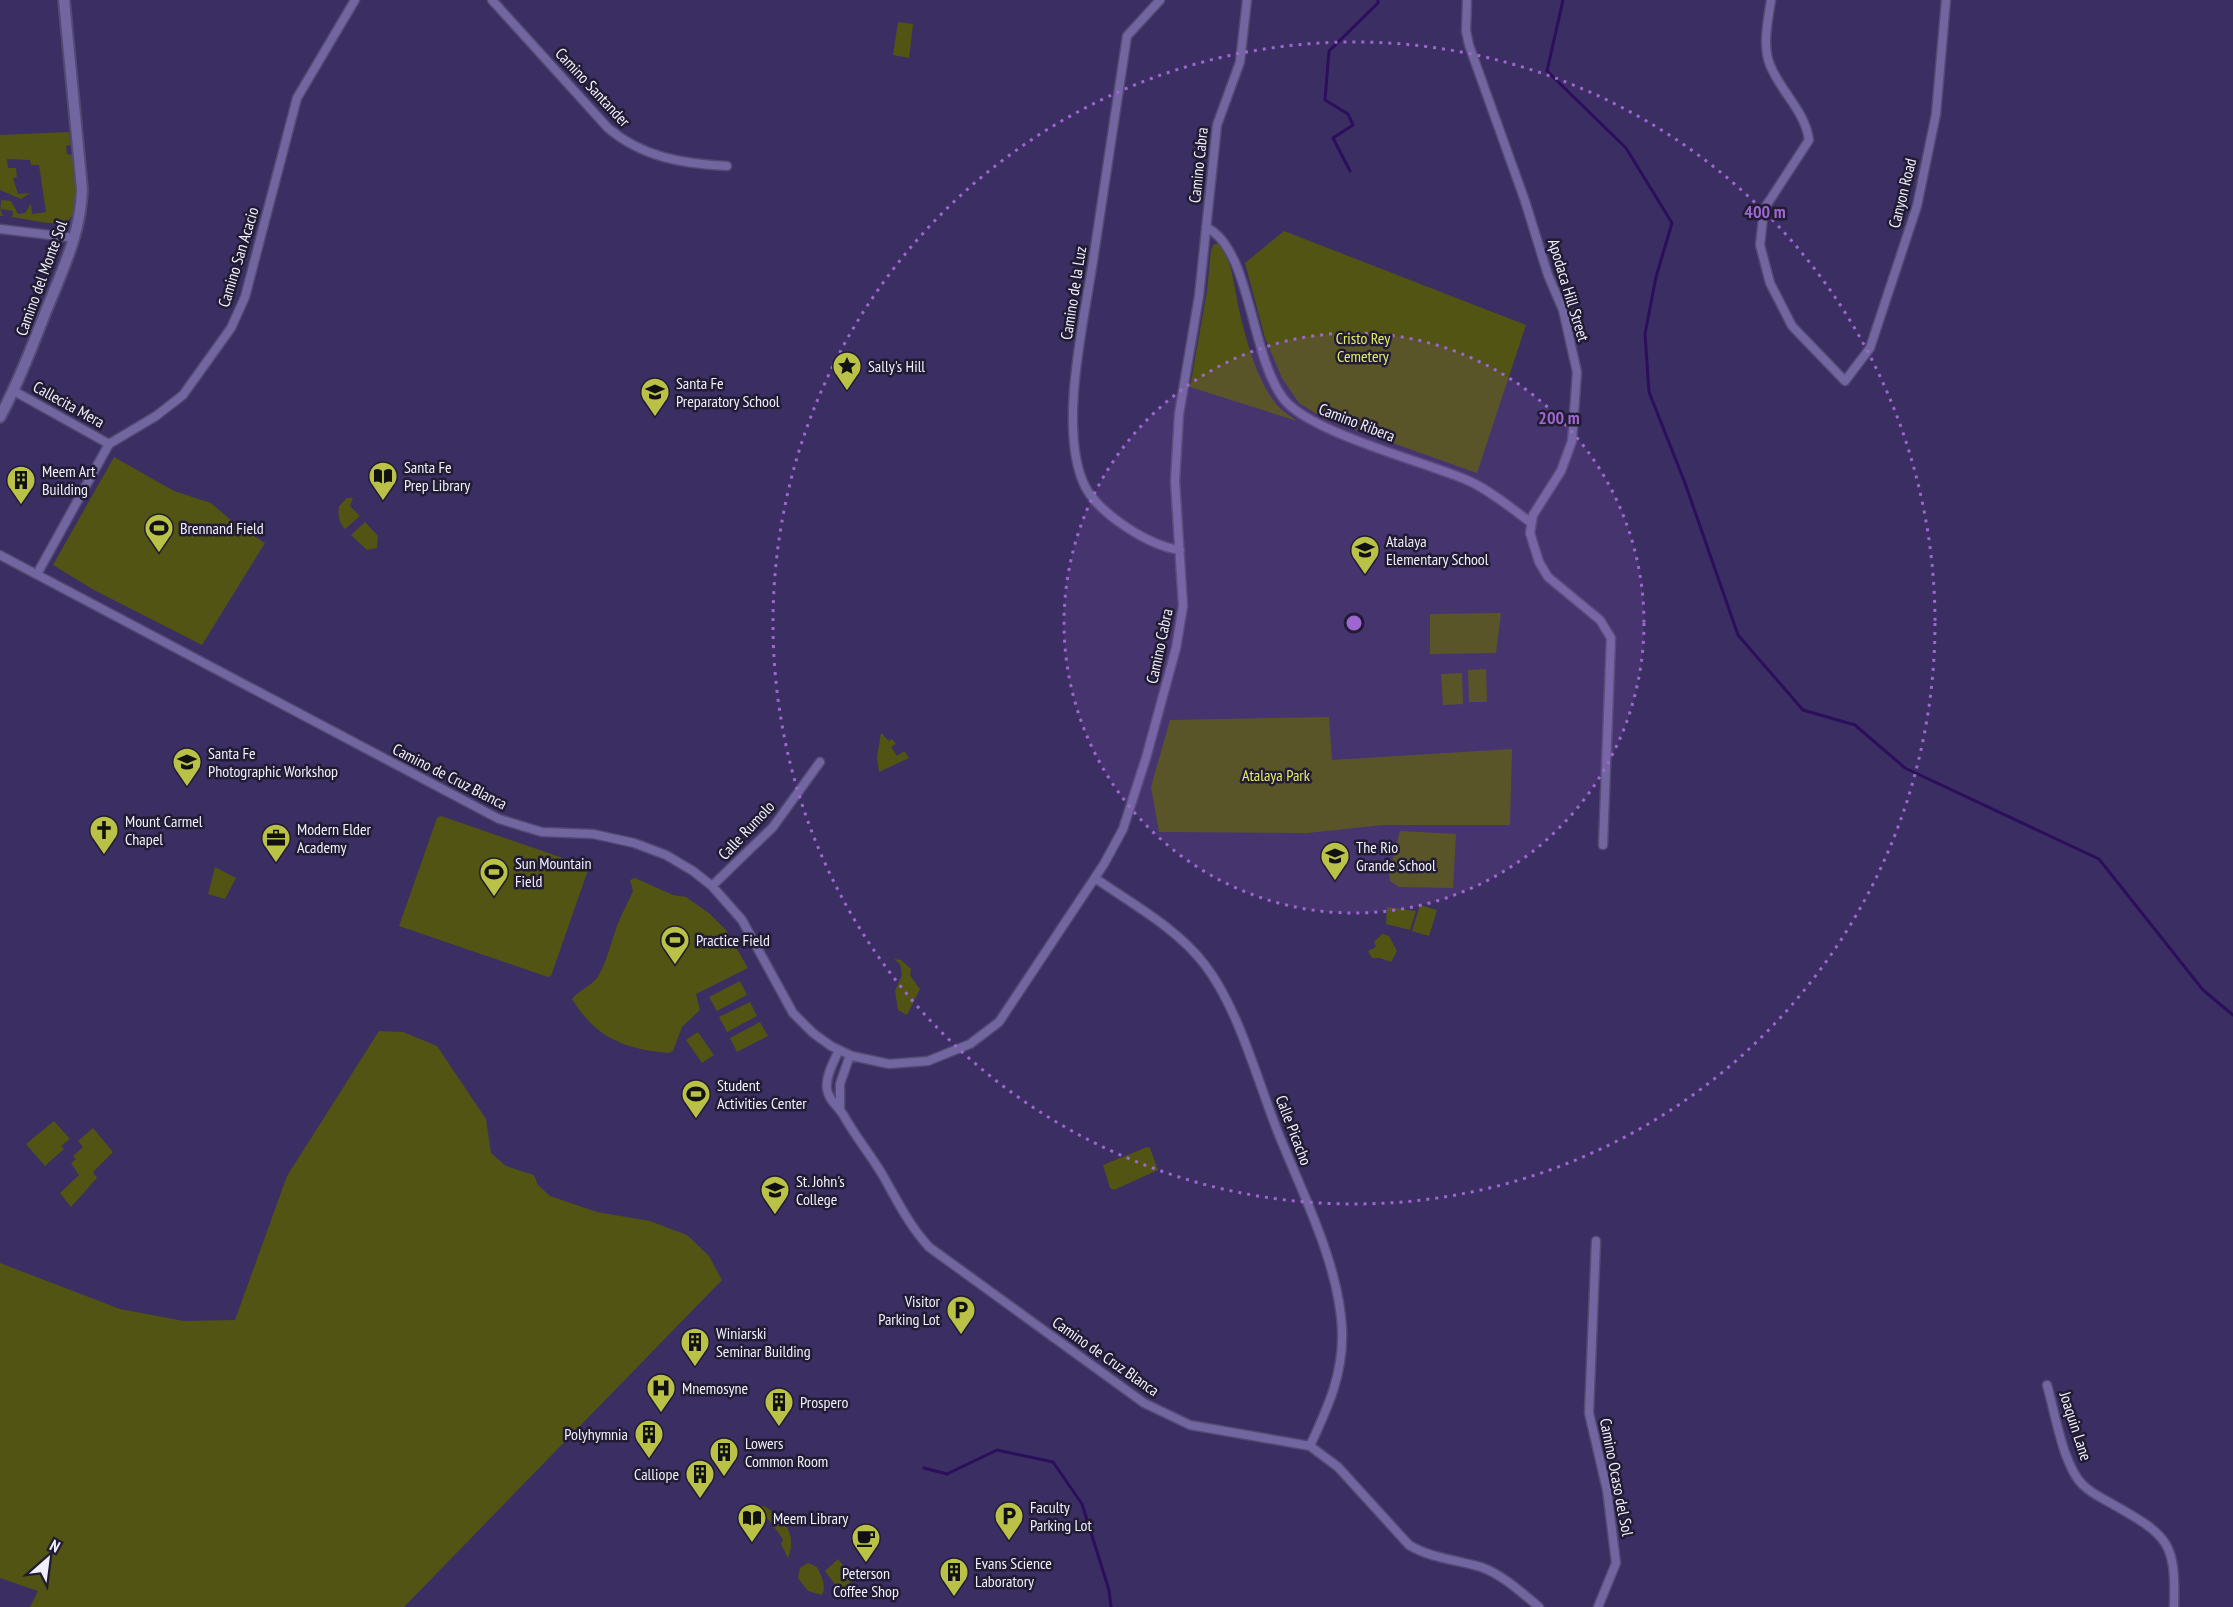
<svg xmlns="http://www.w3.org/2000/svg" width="2233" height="1607" font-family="'PT Sans Narrow',sans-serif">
	<rect width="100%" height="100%" fill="#3b2e62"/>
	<path fill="#515413" d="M898,22L913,24L909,58L893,55Z
		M69,132L71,145L66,146L67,154L73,155C74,172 86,221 60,223C45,224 27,219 12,217L13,211L1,209L3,216H0L1,200L11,201L18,214L25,213L31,204L32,214L46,212L39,165H31L30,160L7,159L8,168H16L17,177L13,178L18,194L30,193L21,199L0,190V135Z
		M1284,231L1526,325L1477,473L1325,419L1299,403L1282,378L1265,338L1245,263Z
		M1214,244H1220C1234,266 1234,289 1240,314C1247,343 1257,380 1276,404C1281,410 1290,416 1297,421L1190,387L1207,291L1211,250Z
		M114,457L174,491L211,503L232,521L265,543L202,645L94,590L53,565Z
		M347,498H353L350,506L360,516L345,529C338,521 338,516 339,506Z
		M365,522L378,536L377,548L367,550L351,535Z
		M1501,613L1496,653L1430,654V614Z
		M1486,669L1487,702H1469L1468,670Z
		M1462,673L1463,704L1443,705L1441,674Z
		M1329,717L1332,760L1512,749L1510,825H1383L1307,833L1159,832L1151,787L1170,720Z
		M881,733L889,741L892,739L896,744L891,747L897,756L904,751L909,758L879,772L877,757Z
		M441,816L586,866L588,870L551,976L548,977L399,926L437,818Z
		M1400,831L1456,834L1453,888L1399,887L1390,881L1389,873Z
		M215,867L236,878L225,899L208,894Z
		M635,878L673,895L686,897L710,914L726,930L748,968L696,994L700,1010L682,1027L673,1051L669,1053C624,1049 596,1038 572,999C579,990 590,987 597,978C608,961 611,940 619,921C623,911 629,901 633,891L630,880Z
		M1420,905L1437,910L1429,936L1412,931Z
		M1387,907L1416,911L1410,930L1386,924Z
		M1382,934L1389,936L1397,951L1391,962L1380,958H1372L1368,951L1376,947L1374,942Z
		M894,959L901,960L911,969L910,975L920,989L907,1015L898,1010L895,991L902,975L900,964Z
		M740,981L747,995L717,1011L709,997Z
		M750,1002L757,1016L727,1032L719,1017Z
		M760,1022L768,1036L737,1052L730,1038Z
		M379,1031L403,1032L437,1046L486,1119L491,1153L506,1166L534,1175L538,1185L550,1196L597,1212L650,1221L687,1235L709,1256L722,1280L404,1607H30L38,1591L0,1578V1263L120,1309L184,1321L235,1320L287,1176Z
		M698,1032L714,1055L702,1063L686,1040Z
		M54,1121L70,1139L61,1146L64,1149L45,1166L26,1144Z
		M93,1128L113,1152L93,1172L97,1178L71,1207L60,1193L79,1175L71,1163L76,1159L73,1156L83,1147L78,1141Z
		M1147,1147L1150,1148L1158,1170L1114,1190L1110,1188L1103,1165Z
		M764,1506C783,1517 798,1534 788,1558L781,1544L783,1539L759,1507Z
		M838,1559L854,1580L840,1591L825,1571Z
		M808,1563L817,1567C821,1575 827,1586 822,1595L808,1591L798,1578L800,1568Z"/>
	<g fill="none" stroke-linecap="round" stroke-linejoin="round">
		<path stroke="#2c0f5c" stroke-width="3" d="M1563,0L1547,71L1626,148L1672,223L1656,277L1645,334L1649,392L1685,483L1738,635L1803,710L1855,725L1905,768L2099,859L2203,990L2233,1015
			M1350,171L1333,138L1353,125L1348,114L1325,100L1329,51L1378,3V0
			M924,1468L947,1474L997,1450L1053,1462L1082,1504L1109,1590L1111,1607"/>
		<g stroke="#544972" stroke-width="11">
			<path id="minor" d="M492,0L608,128C642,157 683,164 727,166
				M1160,0L1127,36C1116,111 1105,186 1093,261C1084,321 1059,425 1083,482C1095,512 1149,546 1180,550
				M1467,0L1466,31L1469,45L1525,201L1548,275L1563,310L1577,372L1572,441L1561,471L1533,515L1530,533L1539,562L1548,577L1600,620L1611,638L1603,845
				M1771,0C1768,21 1762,45 1770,65C1781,92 1805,111 1809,140L1764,209L1760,245L1770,283L1792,326L1845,381L1870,348L1917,206L1936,114L1946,0
				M1206,227C1251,249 1250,354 1283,398C1307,432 1426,462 1469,481C1491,491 1511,508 1530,522
				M0,229L75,238
				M14,391L109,444
				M0,555L499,819L542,832L593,834L634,843L666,855L693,871L712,886L742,920L793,1013L813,1033L831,1046L852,1056L889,1064L928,1061L970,1044L999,1022L1104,864L1123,829L1146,758L1176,648L1183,606L1175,481L1179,414L1199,296L1217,125L1240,62L1247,0
				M37,574L109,444L156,416L183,395L231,328L245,297L297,98L355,0
				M1095,878C1132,904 1177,928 1205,965C1239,1009 1258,1083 1279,1135C1303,1194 1339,1265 1342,1329C1344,1373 1328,1407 1310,1446
				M712,886L773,827L820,762
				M839,1050C834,1061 825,1077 827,1089C828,1100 839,1107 844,1116C855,1136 870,1154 882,1174C897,1200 908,1224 929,1247L1144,1403L1190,1425L1310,1446L1338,1467L1409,1545C1430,1558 1457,1560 1481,1567C1503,1575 1521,1592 1539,1607
				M840,1108V1084L850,1055
				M1596,1241L1589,1413L1607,1490L1616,1563L1598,1607
				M2047,1385C2055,1412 2063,1466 2083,1485C2092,1494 2104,1499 2114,1505C2169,1536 2176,1543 2174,1607"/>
		</g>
		<g stroke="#544972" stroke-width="14">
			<path id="tertiary" d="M0,417C18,383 32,347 46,311C62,271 81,233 82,189L64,0"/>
		</g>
		<use href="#minor" stroke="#7266a0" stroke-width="8"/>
		<use href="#tertiary" stroke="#7266a0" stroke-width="10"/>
	</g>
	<circle cx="1354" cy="623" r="290" fill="#9e66d1" fill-opacity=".12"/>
	<g fill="none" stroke="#9e66d1" stroke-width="3" stroke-dasharray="3 6">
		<circle cx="1354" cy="623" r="290"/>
		<circle cx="1354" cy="623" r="581"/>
	</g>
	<defs>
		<g id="sight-pin" transform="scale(1.5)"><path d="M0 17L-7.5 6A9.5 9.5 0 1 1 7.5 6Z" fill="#b9c146" stroke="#211c33"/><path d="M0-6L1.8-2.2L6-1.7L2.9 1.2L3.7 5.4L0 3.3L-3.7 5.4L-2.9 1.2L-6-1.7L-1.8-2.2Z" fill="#111"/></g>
		<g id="school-pin" transform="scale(1.5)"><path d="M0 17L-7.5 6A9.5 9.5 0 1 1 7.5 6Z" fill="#b9c146" stroke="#211c33"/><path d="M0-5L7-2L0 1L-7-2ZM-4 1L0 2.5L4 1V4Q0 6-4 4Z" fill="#111"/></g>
		<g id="library-pin" transform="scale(1.5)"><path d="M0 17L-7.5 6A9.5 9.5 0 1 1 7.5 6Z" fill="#b9c146" stroke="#211c33"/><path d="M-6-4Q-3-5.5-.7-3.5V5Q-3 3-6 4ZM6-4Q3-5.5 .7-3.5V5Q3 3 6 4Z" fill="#111"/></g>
		<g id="building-pin" transform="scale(1.5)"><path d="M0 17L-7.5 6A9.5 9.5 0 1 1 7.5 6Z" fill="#b9c146" stroke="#211c33"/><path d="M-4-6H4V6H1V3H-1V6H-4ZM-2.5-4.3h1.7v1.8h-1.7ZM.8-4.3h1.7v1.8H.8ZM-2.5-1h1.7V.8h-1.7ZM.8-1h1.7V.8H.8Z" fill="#111"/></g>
		<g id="stadium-pin" transform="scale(1.5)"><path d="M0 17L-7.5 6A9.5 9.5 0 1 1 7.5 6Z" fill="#b9c146" stroke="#211c33"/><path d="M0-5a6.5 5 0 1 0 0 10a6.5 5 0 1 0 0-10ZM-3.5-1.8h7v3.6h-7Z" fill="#111"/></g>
		<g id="church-pin" transform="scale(1.5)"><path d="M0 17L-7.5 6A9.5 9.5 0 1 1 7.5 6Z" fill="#b9c146" stroke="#211c33"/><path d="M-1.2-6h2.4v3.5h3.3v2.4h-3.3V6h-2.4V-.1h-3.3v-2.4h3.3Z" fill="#111"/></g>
		<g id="office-pin" transform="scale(1.5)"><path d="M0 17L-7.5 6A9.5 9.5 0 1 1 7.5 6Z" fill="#b9c146" stroke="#211c33"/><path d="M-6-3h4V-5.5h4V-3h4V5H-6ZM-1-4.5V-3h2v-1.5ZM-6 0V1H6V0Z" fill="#111"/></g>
		<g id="university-pin" transform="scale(1.5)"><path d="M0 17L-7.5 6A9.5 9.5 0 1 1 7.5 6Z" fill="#b9c146" stroke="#211c33"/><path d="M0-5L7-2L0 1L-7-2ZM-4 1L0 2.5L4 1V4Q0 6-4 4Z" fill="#111"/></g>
		<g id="parking-pin" transform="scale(1.5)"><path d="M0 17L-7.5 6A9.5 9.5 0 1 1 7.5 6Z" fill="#b9c146" stroke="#211c33"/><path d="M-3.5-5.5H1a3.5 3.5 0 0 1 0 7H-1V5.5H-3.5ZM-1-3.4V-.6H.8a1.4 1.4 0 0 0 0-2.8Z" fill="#111"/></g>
		<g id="hospital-pin" transform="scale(1.5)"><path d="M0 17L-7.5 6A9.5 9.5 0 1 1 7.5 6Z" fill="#b9c146" stroke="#211c33"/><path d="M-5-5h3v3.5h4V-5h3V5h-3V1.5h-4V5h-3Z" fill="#111"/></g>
		<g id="cafe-pin" transform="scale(1.5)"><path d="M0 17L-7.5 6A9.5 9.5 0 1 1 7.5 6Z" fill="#b9c146" stroke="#211c33"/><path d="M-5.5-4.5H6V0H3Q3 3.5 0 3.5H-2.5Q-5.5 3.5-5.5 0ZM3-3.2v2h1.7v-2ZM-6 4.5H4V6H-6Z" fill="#111"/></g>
	</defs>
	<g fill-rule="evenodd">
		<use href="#sight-pin" x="847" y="366"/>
		<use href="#school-pin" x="655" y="392"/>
		<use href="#library-pin" x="383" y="476"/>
		<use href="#building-pin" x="21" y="480"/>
		<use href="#stadium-pin" x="159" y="528"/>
		<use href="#school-pin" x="1365" y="550"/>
		<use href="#school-pin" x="187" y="762"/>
		<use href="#church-pin" x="104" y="830"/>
		<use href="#office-pin" x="276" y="838"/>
		<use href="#school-pin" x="1335" y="856"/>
		<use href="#stadium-pin" x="494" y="872"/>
		<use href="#stadium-pin" x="675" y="940"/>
		<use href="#stadium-pin" x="696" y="1094"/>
		<use href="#university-pin" x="775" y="1190"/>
		<use href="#parking-pin" x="961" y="1310"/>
		<use href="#building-pin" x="695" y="1342"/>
		<use href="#hospital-pin" x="661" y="1388"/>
		<use href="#building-pin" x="779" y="1402"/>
		<use href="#building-pin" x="649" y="1434"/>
		<use href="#building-pin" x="724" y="1452"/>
		<use href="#building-pin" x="700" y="1474"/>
		<use href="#parking-pin" x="1009" y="1516"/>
		<use href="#library-pin" x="752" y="1518"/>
		<use href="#cafe-pin" x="866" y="1538"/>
		<use href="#building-pin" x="954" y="1572"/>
	</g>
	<g text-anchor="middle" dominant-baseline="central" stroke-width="5" stroke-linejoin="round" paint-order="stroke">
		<g font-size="16" fill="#f1effc" stroke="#211c33">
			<text transform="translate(593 87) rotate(47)">Camino Santander</text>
			<text transform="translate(1198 165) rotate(-84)">Camino Cabra</text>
			<text transform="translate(1902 193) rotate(-76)">Canyon Road</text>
			<text transform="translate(238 257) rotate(-73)">Camino San Acacio</text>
			<text transform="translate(41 278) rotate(-70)">Camino del Monte Sol</text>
			<text transform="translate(1569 290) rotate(73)">Apodaca Hill Street</text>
			<text transform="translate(1073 293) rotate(-81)">Camino de la Luz</text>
			<text transform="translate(69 404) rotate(29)">Callecita Mera</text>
			<text transform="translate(1357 422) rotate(21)">Camino Ribera</text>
			<text transform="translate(1159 646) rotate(-78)">Camino Cabra</text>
			<text transform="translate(450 776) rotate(27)">Camino de Cruz Blanca</text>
			<text transform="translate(746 830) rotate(-47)">Calle Rumolo</text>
			<text transform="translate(1294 1130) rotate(69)">Calle Picacho</text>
			<text transform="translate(1106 1356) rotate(35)">Camino de Cruz Blanca</text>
			<text transform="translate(2076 1426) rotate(72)">Joaquin Lane</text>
			<text transform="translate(1617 1477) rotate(79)">Camino Ocaso del Sol</text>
		</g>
		<g font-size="16" fill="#e4ed6a" stroke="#211c33">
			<text x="1363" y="338">Cristo Rey<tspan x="1363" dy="18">Cemetery</tspan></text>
			<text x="1276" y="775">Atalaya Park</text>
		</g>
		<g font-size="16" fill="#f1effc" stroke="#211c33" text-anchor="start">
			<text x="868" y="366">Sally's Hill</text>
			<text x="676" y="383">Santa Fe<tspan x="676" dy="18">Preparatory School</tspan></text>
			<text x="404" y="467">Santa Fe<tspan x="404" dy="18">Prep Library</tspan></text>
			<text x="42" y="471">Meem Art<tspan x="42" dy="18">Building</tspan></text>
			<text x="180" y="528">Brennand Field</text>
			<text x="1386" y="541">Atalaya<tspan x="1386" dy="18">Elementary School</tspan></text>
			<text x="208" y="753">Santa Fe<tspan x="208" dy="18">Photographic Workshop</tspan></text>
			<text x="125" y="821">Mount Carmel<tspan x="125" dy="18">Chapel</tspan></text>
			<text x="297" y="829">Modern Elder<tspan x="297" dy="18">Academy</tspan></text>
			<text x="1356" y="847">The Rio<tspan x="1356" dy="18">Grande School</tspan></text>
			<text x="515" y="863">Sun Mountain<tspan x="515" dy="18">Field</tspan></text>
			<text x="696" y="940">Practice Field</text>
			<text x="717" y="1085">Student<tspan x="717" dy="18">Activities Center</tspan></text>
			<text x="796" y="1181">St. John's<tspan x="796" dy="18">College</tspan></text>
			<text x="940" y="1301" text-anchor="end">Visitor<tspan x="940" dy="18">Parking Lot</tspan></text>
			<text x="716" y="1333">Winiarski<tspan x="716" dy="18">Seminar Building</tspan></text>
			<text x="682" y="1388">Mnemosyne</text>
			<text x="800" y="1402">Prospero</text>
			<text x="628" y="1434" text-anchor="end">Polyhymnia</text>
			<text x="745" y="1443">Lowers<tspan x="745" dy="18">Common Room</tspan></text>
			<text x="679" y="1474" text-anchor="end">Calliope</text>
			<text x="1030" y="1507">Faculty<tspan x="1030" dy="18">Parking Lot</tspan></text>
			<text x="773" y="1518">Meem Library</text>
			<text x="975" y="1563">Evans Science<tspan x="975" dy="18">Laboratory</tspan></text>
			<text x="866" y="1573" text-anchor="middle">Peterson<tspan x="866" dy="18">Coffee Shop</tspan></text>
		</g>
	</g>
	<circle cx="1354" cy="623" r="9" fill="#9e66d1" stroke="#211c33" stroke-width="3"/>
	<g font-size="18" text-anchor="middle" font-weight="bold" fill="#9e66d1" stroke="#211c33" stroke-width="5" stroke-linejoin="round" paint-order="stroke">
		<text x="1765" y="218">400 m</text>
		<text x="1559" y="424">200 m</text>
	</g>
	<g transform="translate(48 1559) rotate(28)" stroke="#211c33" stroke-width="4.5" paint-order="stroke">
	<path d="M0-4.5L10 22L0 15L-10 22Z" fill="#f1effc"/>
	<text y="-9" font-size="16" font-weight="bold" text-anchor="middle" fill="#f1effc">N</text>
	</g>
</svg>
